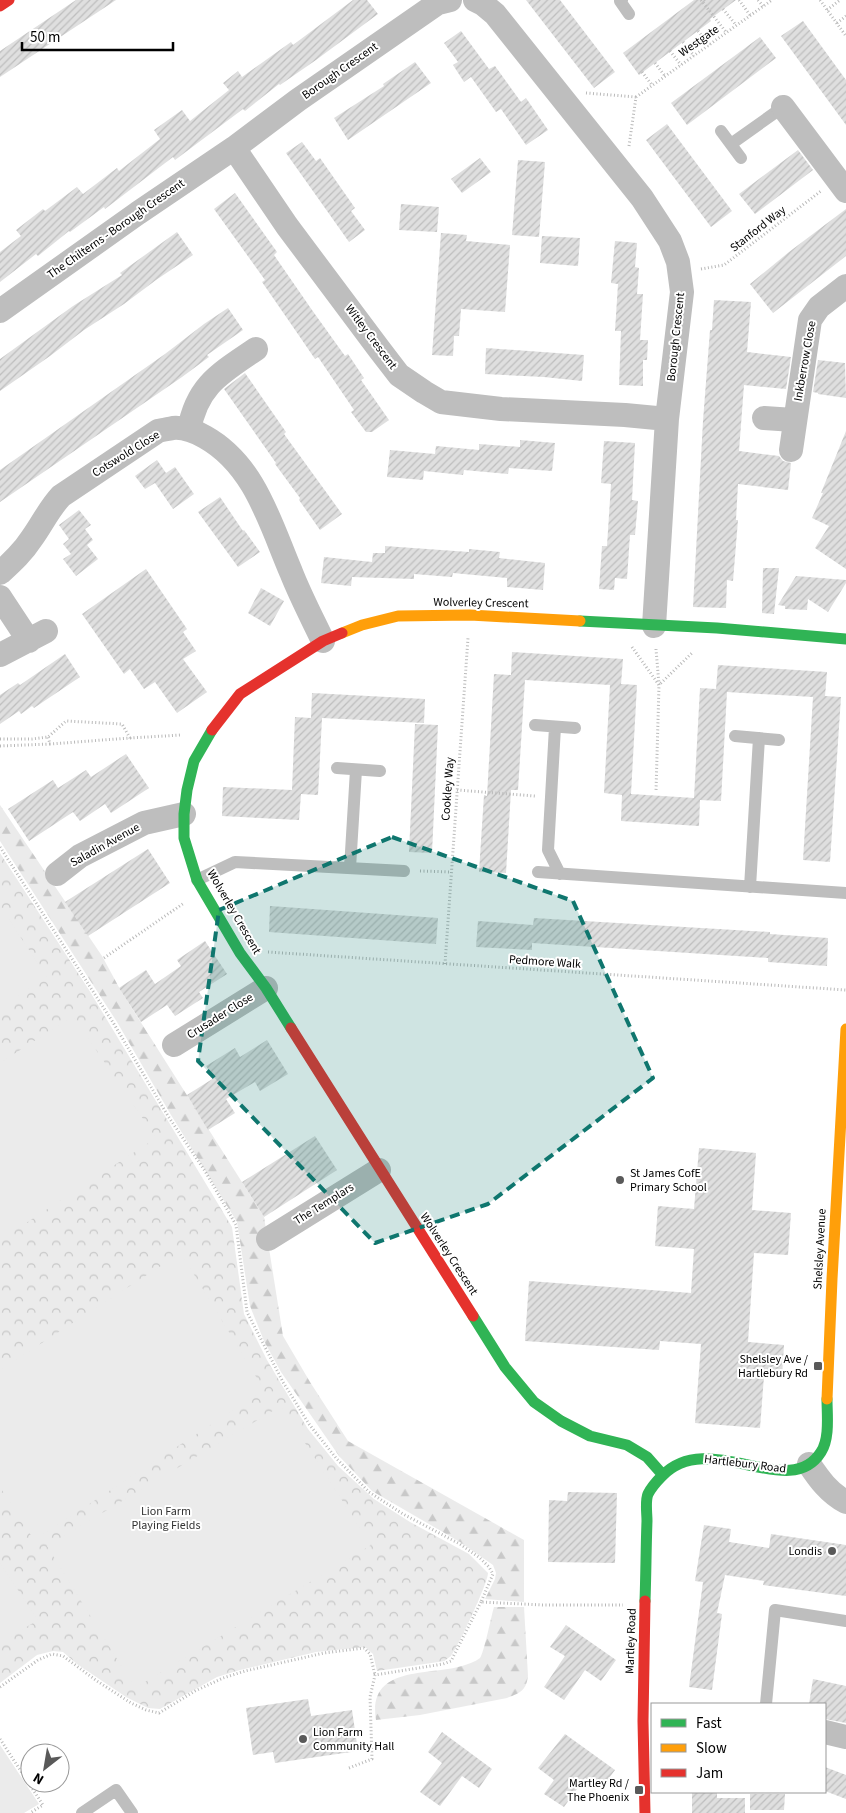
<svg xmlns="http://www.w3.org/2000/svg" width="846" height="1813" font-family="'Source Sans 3',sans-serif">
	<defs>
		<pattern id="forest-firs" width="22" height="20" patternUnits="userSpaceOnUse" patternTransform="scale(1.25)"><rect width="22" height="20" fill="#ebebeb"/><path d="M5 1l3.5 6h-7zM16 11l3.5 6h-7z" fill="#c8c8c8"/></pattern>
		<pattern id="park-crowns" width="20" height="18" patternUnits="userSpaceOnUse" patternTransform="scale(1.25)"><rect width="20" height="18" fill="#ebebeb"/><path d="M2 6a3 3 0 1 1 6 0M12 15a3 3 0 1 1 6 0" fill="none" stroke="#c8c8c8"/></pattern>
		<pattern id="building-hatch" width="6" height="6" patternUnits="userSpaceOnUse" patternTransform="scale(1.25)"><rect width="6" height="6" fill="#dfdfdf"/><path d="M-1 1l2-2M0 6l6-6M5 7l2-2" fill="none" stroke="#bebebe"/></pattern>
	</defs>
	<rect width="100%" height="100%" fill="#fff"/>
	<path fill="url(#forest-firs)" d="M0,805L102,956L121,991L264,1217L283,1336L310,1382L348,1441L524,1540V1602L485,1599L495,1579L496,1573L493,1565L460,1542L372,1491L339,1456L281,1372L264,1341L250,1306L237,1222L171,1115L117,1022L0,841Z
		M494,1607H524L528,1676C526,1691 520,1693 507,1698L420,1715L376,1720C367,1665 429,1676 462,1666C468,1664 475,1662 480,1658C484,1653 491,1617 494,1607Z"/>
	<path fill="url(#park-crowns)" d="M0,853L89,990L232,1227L244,1314L267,1360L308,1429L338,1466L374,1499L410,1522L469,1554L488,1573C488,1583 458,1647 451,1656C450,1657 445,1660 445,1661L377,1671L373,1654L365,1647L316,1652L240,1670L217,1677L160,1709L148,1708L126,1697L77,1664L63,1652L53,1651L37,1655L0,1683Z"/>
	<path fill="#ebebeb" d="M0,906L47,977L0,1007Z
		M73,1016L156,1138L0,1240V1063Z
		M181,1253L264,1390L34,1540L0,1487V1370Z
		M281,1406L371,1545L135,1688L47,1546Z
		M0,1563L38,1620L0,1643Z
		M0,1745L39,1804L24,1813H0Z"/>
	<path fill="url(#building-hatch)" d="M76,0H116L0,77V51Z
		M353,0H367L378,14L316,60L280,85L279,84L245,111L243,109L175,160L173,157L105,209L104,207L70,232L69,231L38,256L36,254L0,282V252L21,236L16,230L43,209L45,211L77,187L83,194L117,168L119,171L160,139L154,130L182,110L190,121L229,90L223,83L238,71L242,77L291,42L293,45Z
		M526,0H560L615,72L594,88Z
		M694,0H736L710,19L711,21L639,75L623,53Z
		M803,21L846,80V125L781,36Z
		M461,31L489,69L495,66L521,102L526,98L548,130L526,145L501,109L496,112L471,77L464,82L453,65L458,62L444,43Z
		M760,37L776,58L687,125L671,103Z
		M415,62L431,83L348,140L334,118L384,86L383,84Z
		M667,124L732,211L711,227L646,140Z
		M302,142L316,161L320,158L355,208L351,211L365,230L349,242L286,153Z
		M798,150L813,170L755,214L739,194Z
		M480,158L491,172L462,193L451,179Z
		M518,160L545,162L539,237L512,235Z
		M235,193L277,252L274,255L312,310L345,356L348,354L364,378L361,380L389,420L372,432H366L351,412L354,410L318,357L315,359L291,324L262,282L265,280L214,209Z
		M401,204L439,207L437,232L399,230Z
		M846,209V256L773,313L750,284L789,252Z
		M177,232L193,255L156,280L124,304L84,330L50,356L0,391V359L73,306L122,275L120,273Z
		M441,233L467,235L466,241L510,245L505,312L461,309L459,336H454L453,356L432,355Z
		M542,236L580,238L578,266L540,263Z
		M615,241L637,243L635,267L639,268L637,294H643L640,340H648L647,360H643V386L619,385L621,331H615L618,284L611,283Z
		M714,300L751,302L747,352L791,357L786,389L744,385L739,451L779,456L783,461L791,463L788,490L738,484L736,520H738L733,581L727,580L726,608L693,607L703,421L710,330H712Z
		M228,308L243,330L207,355L209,357L182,377L0,502V470L165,354L204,324Z
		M486,348L584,355L582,381L544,377L485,374Z
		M818,360L845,363L846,398L818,394V393L813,392Z
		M245,373L286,432L284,434L342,514L320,530L299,500L300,498L275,464L276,463L224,389Z
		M846,431V569L815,548L829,526L812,518L823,493H821Z
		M520,440L555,443L552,471L509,468L508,474L464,470L463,475L424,471L423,480L387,477L390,450L435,454L436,446L479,450V444L520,447Z
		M604,441L635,443L632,500L638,501L635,535H630L627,579L615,578L614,590L599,589L602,546H607L611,484L601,483Z
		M157,460L166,473L175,467L194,494L173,509L155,483L145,489L135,476Z
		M220,497L243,531L244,530L260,552L238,567L198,512Z
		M79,510L91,525L85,529L93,540L87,545L98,559L76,576L63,559L71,554L63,544L69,539L59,525Z
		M385,546L469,552V549L500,552L499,558L545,563L543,590L507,587V578L453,573L452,577L414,574V579L352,577L351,586L321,583L324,557L372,562L373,553H385Z
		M763,568H779L774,614L762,613Z
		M146,569L187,629L183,632L196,651L183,659L207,692L177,713L155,682L144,689L130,669L124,674L82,614Z
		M796,576L846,580V583L828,612L808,599L807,610L785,609V606L778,605Z
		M261,588L284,601L270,626L248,613Z
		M512,652L623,659L621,684L637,685L631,794L694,798L700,688L716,689L718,665L827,672L825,696L841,697L830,862L803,860L813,697L727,692L721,801L700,800L699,826L621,821L622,795L604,793L610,685L525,680L518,790H511L506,873L479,872L484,795L487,796L494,674L511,675Z
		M65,654L80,677L34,708L32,706L21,714L19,711L0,724V695L18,683L20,685Z
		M312,693L425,699L424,723L322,718L318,795L301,794L299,820L222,816L223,787L292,790L295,717L311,718Z
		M415,724L438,725L432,853L409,852Z
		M126,754L149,788L111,813L105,804L80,821L73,812L29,841L8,809L53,780L58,788L86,770L91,777Z
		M148,849L170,883L88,936L65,902Z
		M270,906L438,918L436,944L269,932Z
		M534,918L770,932V934L828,938L827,966L768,962V958L532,943V950L476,947L478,921L533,925Z
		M205,941L227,974L199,992L203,998L175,1016L167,1005L141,1022L119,988L146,970L155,984L181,966L177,960Z
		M267,1040L288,1074L260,1091L255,1082L226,1099L235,1113L208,1130L187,1095L214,1078L206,1066L235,1048L240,1057Z
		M315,1136L337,1170L264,1217L242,1182Z
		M699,1148L756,1153L752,1210L791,1213L788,1255L754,1253L748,1342L784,1345L782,1377L764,1376L760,1428L695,1423L701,1344L660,1341L659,1350L525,1341L529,1281L691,1293L694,1249L655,1246L658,1206L694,1209Z
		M568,1492L617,1493L615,1563L548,1562L549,1500L567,1501Z
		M704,1525L731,1529L729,1542L769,1548L771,1534L846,1545V1596L763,1585L764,1581L725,1575L717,1613L722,1614L712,1690L689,1687L703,1582L695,1581Z
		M566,1625L616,1660L601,1681L585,1670L564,1700L544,1687L565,1656L550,1647Z
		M813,1679L846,1686V1723L825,1719V1704H809Z
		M308,1699L311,1716L352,1710L358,1751L275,1763L273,1752L253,1755L246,1708Z
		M442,1732L492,1769L479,1788L462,1776L440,1806L420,1792L442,1763L428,1752Z
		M565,1734L615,1770L601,1789L585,1778L564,1807L544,1794L554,1780L538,1768Z
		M825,1767L846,1775V1799L825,1791Z
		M692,1792H717V1798H745V1813H692Z
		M750,1794H785L784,1810H750Z"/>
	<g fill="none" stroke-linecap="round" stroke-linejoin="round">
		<path stroke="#b9b9b9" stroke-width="3" stroke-dasharray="1 2.5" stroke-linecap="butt" d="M701,0L726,32
			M739,0L750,15
			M758,0L763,6
			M820,0L846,36
			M723,9L736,25
			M827,10L840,0
			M837,23L846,16
			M698,31L709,45
			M683,42L694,56
			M670,51L681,65
			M655,63L665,76
			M642,72L652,85
			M586,93L636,97
			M636,97L772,0
			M629,146L636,97
			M701,269L724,265L821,191
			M632,647L659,685L693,652
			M656,649L659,685L656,791
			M130,738L181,735
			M0,739H32L48,737L66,721L122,724L130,738L50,744
			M0,746L50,744L48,737
			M457,790L535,796
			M0,847L114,1024L168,1116L205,1171L236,1225L247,1312L283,1382L309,1424L336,1458L369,1492L403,1514L460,1544L480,1558L489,1567L493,1574L481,1602L543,1605H623
			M420,871L451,872
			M268,952L846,990
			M104,958L184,903
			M445,964L468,638
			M0,1687L38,1660L52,1654L63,1656L97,1681L131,1703L146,1710L159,1713L195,1691L223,1678L245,1671L324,1653L364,1648L370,1654L375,1675
			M0,1739L43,1805L30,1813
			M349,1768L372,1759L370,1697L375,1675L443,1664L451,1661L481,1602"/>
		<path stroke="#bebebe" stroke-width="12" d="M622,0L620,1L629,14
			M721,131L741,158
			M731,144L783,107
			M535,725L575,728
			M555,727L548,850L560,874
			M735,736L779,740
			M337,768L380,771
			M350,868L356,770
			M538,872L846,893
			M197,880L235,862L404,871
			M750,887L759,738
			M766,1704L775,1610L846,1621
			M82,1813L116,1790L132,1813"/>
		<path stroke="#bebebe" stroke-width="24" d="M475,0L483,4L495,14L642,198L670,241L678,262L682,292L667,419L654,626
			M783,107L846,191
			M234,148L287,226L379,349L399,375L424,392L441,402L501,409L625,415L667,419
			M0,311L138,213L234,148L298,100L438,3L450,0
			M764,418L794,420
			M189,430C197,385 221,373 256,349
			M791,450L810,320L819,307L846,286
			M0,573C12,562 23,552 32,538C42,524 49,509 61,496L158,431C162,430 168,429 173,428C184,427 196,432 205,437C255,465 270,523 291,572C300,595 312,618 323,641
			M0,597L29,641
			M0,655L46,631
			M57,874L80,856L144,823L184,814
			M174,1045L266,988
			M268,1239L379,1170
			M809,1464C819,1479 829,1493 846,1502
			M825,1732L846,1737"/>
		<path stroke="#30b455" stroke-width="11" d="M580,621L717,628L846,639
			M212,730L194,761L187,790L184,814V838L197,880L240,953L266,988L291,1028
			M473,1316L505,1367L534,1402L561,1421L590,1436L627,1445L647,1457L662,1474
			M645,1601C646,1574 646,1547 647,1521C647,1513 645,1501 648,1494C651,1488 657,1481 662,1476C709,1427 789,1503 821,1452C830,1438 827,1415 827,1399"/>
		<path stroke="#ff9f0a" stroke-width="11" d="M342,633L362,625L398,616L470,615L580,621
			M827,1399L832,1279L846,1029"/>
		<path stroke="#e5322d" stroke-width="11" d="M0,6L9,0
			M212,730L240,694L323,641L342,633
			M291,1028L473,1316
			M645,1813L643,1721L645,1601"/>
	</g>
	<path fill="#0f766e" fill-opacity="0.2" stroke="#0f766e" stroke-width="4" stroke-dasharray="10 6" stroke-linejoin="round" d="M392,837L573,901L653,1078L488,1204L375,1243L198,1061L219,910Z"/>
	<g fill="#595959" stroke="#fff" stroke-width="2">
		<circle cx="620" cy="1180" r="5"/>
		<rect x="813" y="1361" width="10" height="10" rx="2.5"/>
		<circle cx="832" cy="1551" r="5"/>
		<circle cx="303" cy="1739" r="5"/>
		<rect x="634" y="1785" width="10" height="10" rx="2.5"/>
	</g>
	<g text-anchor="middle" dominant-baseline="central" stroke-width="4" stroke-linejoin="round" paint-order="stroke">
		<g font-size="12" fill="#000" stroke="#fff">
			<text transform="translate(699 41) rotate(-35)">Westgate</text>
			<text transform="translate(340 71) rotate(-35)">Borough Crescent</text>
			<text transform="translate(116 229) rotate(-35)">The Chilterns - Borough Crescent</text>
			<text transform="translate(758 229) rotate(-38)">Stanford Way</text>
			<text transform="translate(371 337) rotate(53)">Witley Crescent</text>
			<text transform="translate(676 337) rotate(-84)">Borough Crescent</text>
			<text transform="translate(805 361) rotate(-80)">Inkberrow Close</text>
			<text transform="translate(126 454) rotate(-32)">Cotswold Close</text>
			<text transform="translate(481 603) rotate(1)">Wolverley Crescent</text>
			<text transform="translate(448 789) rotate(-86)">Cookley Way</text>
			<text transform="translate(105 845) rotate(-29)">Saladin Avenue</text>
			<text transform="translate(234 912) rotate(60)">Wolverley Crescent</text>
			<text transform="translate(545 962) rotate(4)">Pedmore Walk</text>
			<text transform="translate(220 1016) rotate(-32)">Crusader Close</text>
			<text transform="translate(324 1204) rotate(-32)">The Templars</text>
			<text transform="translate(820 1249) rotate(-87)">Shelsley Avenue</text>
			<text transform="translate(449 1254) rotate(57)">Wolverley Crescent</text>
			<text transform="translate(745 1464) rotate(7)">Hartlebury Road</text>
			<text transform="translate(631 1641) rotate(-88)">Martley Road</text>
		</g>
		<g font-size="12" fill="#000" stroke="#fff" text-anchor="end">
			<text x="630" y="1173" text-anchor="start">St James CofE<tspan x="630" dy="14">Primary School</tspan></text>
			<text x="808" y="1359">Shelsley Ave /<tspan x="808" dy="14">Hartlebury Rd</tspan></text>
			<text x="822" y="1551">Londis</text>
			<text x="313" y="1732" text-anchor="start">Lion Farm<tspan x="313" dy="14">Community Hall</tspan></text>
			<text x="629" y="1783">Martley Rd /<tspan x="629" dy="14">The Phoenix</tspan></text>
		</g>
		<g font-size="12" fill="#323232" stroke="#fff">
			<text x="166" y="1511">Lion Farm<tspan x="166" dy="14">Playing Fields</tspan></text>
		</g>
	</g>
	<rect x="651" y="1703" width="175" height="90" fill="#ffffff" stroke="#999999"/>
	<rect x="661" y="1719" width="25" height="8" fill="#30b455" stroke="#999999"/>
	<text x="696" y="1728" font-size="15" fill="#000000">Fast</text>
	<rect x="661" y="1744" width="25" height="8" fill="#ff9f0a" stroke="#999999"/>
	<text x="696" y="1753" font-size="15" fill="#000000">Slow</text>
	<rect x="661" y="1769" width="25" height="8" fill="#e5322d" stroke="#999999"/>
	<text x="696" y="1778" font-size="15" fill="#000000">Jam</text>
	<g transform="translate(45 1768) rotate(211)"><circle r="24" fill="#ffffff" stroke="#999999"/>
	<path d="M0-4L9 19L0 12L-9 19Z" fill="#595959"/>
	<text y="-8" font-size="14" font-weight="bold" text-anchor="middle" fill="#000000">N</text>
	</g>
	<path d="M22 42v8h151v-8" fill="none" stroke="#000000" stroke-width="2.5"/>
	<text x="30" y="42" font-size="15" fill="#000000" stroke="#ffffff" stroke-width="4" paint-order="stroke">50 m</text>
</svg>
